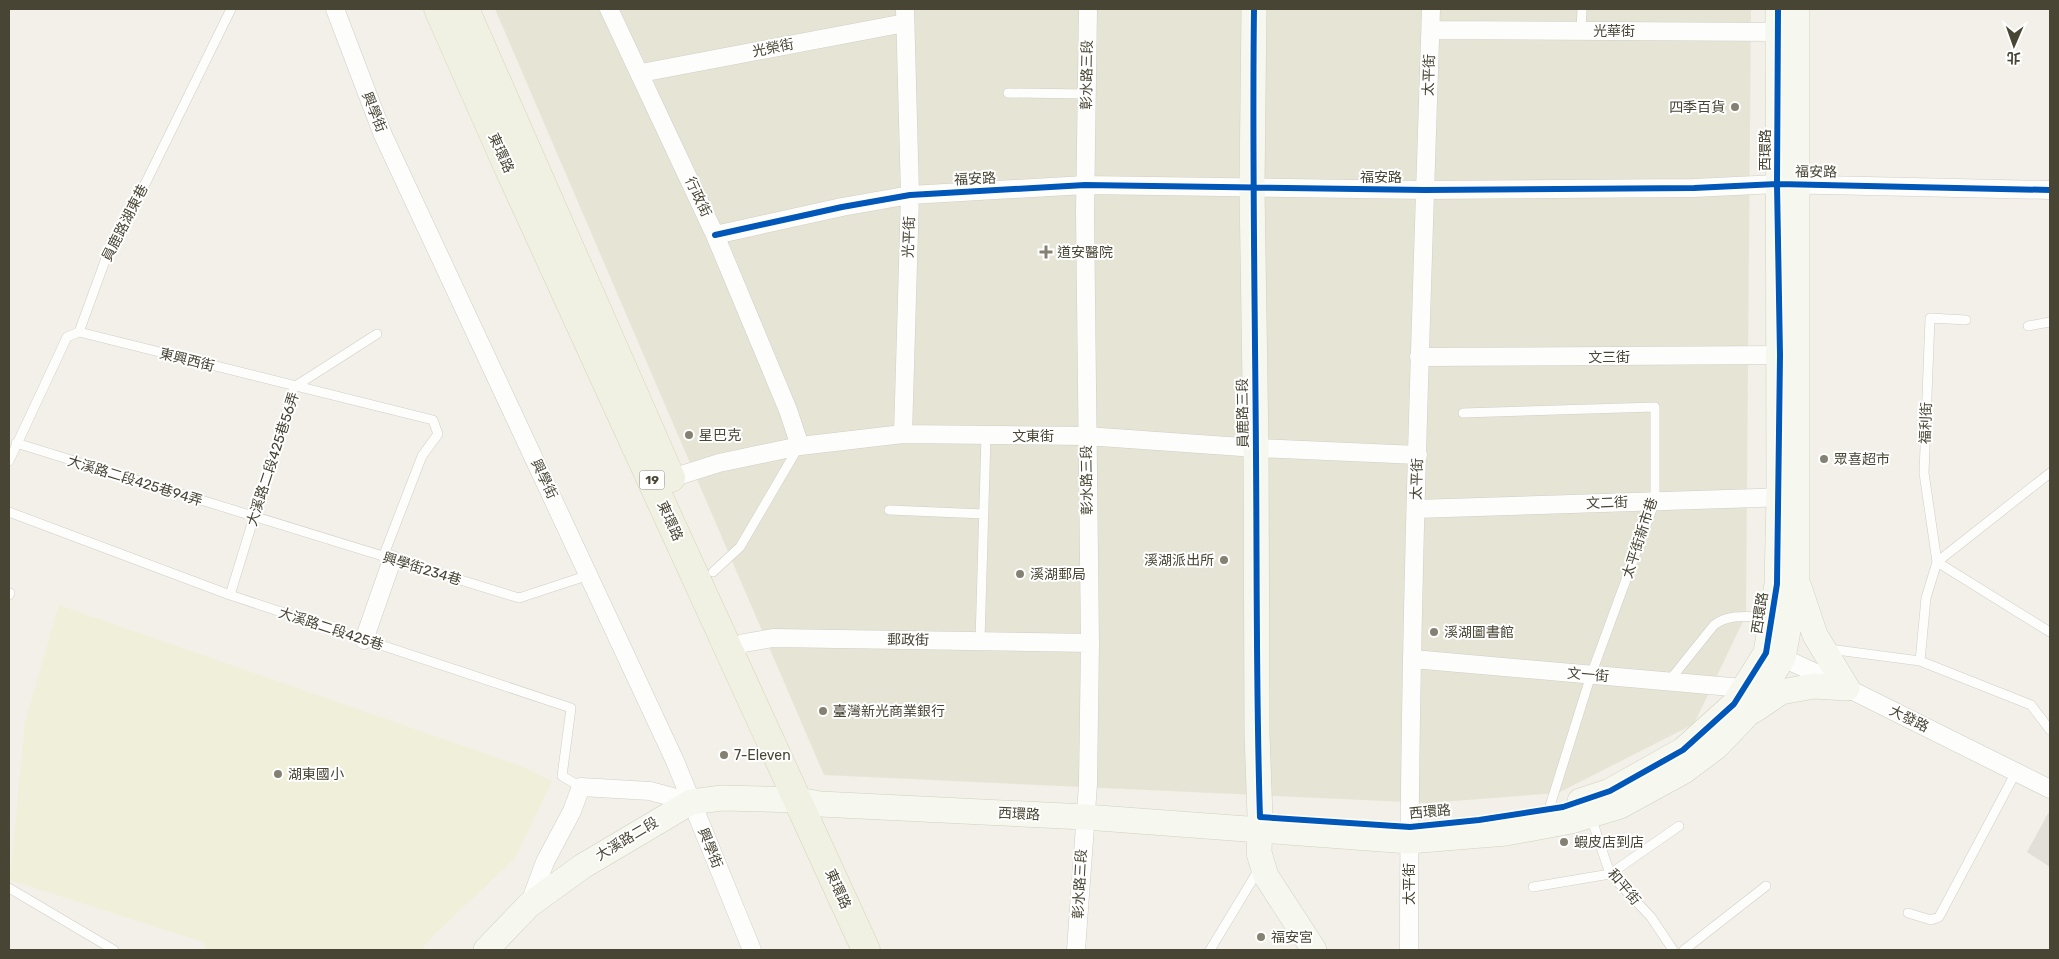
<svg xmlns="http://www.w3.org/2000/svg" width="2059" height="959" font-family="Rubik,'Noto Sans TC',sans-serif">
	<rect width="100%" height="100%" fill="#f2f0e8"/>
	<path fill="#e6e5d5" d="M495,9H1751L1746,615L1694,724L1558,793L1428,803L824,775Z"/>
	<path fill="#f0efd9" d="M59,605L521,766L552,781L515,858L434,935L421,950H204L206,943L10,880L25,722Z"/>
	<path fill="#e1dfd8" d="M2050,810V867L2027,852Z"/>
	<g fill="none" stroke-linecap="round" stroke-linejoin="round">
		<g stroke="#d0cec6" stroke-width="10">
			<path id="lane" d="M1581,31L1582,9
				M1008,93L1087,94
				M1966,320L1930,318L1924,473L1937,562L1926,598L1920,661L2031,705L2050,730
				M2028,326L2050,322
				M79,332L433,420L438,434L422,456L383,557
				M1463,413L1655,407V501L1591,675L1549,809
				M16,443L519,598L589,575
				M9,461L67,337L79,332L109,250L120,235L231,9
				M2050,473L1937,562L2050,632
				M889,510L984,514
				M9,512L230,595L571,708L562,776L581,787
				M713,572L740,547L799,446
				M9,595L10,593
				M230,595L294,387L377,334
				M980,641L986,436
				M1829,649L1920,661
				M1669,681L1714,625C1730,613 1749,617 1769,617
				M1591,817L1610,874L1651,917L1673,950
				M1533,887L1610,874L1679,826
				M9,888L114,950
				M1908,913L1931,920L1939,917L2016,772
				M1210,950L1259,869
				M1684,950L1766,886"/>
		</g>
		<g stroke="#d0cec6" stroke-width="19">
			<path id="street" d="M335,9L383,135L675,761L752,950
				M609,9L715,235L788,410L800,446
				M1431,30L1789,32
				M641,73L905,23
				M715,235L842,207L910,195L1085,185L1425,190L1694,188L1777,184L2050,190
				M1419,357L1791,355
				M903,434L910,195L905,9
				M662,481L719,463L800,446L903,434L1086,436L1256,448L1418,455
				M1416,509L1790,497
				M364,640L392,560
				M729,650L744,643L773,638L1090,643
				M1772,655L1783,658L1831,680L2050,789
				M1413,659L1754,689
				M529,905L545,862L572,811L581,787L650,791L691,802
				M1076,950L1088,784L1090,643L1085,213L1088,9
				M1409,950C1409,636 1421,322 1431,9"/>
		</g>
		<g stroke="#d2d1c0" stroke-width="26">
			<path id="secondary" d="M1254,9L1252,188L1256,448L1257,733L1260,817L1259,853L1266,876L1314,950
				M1799,587L1815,635L1847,688
				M1753,711L1781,692L1814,686L1847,688
				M1580,801L1610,791L1683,750L1734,704L1766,653L1777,584L1779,497L1778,9
				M486,950L529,905L583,866L691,802L722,798L798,800L820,804L1085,817L1409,841L1506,833L1571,821L1620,806L1684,771L1716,747L1745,717L1783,658L1797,581V9"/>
		</g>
		<g stroke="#d6d4b4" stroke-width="29">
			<path id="primary" d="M438,9L507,165L866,950
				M465,9L671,478"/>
		</g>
		<use href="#lane" stroke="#fdfdfc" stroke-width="9"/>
		<use href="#street" stroke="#fdfdfc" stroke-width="18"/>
		<use href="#secondary" stroke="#f6f7ee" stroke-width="25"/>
		<use href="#primary" stroke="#f1f1e3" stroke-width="28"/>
		<g stroke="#fff" stroke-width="9">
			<path id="cycleway" d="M1254,9C1252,158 1255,306 1256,455C1257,576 1256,696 1260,817L1410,827L1479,820L1563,807L1610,791L1683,750L1734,704L1766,653L1777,584L1780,355L1777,184L1778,9
				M715,235L842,207L910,195L1085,185L1425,190L1694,188L1777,184L2050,190"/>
		</g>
		<use href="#cycleway" stroke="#0057b8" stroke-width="6"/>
	</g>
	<g fill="#848173" stroke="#fff" stroke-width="2">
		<circle cx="1735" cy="107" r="5"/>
		<path d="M1043.5 244.5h5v5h5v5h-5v5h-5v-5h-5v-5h5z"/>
		<circle cx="689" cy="435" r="5"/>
		<circle cx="1824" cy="459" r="5"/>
		<circle cx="1224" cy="560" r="5"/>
		<circle cx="1020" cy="574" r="5"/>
		<circle cx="1434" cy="632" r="5"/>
		<circle cx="823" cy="711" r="5"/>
		<circle cx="724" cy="755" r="5"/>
		<circle cx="278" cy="774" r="5"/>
		<circle cx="1564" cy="842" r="5"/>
		<circle cx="1261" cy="937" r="5"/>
	</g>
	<g text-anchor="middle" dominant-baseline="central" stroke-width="4" stroke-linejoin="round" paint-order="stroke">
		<rect fill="#fff" stroke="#7f7d71" stroke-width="1" x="639.5" y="470.5" width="25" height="19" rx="4"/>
		<g font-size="12" font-weight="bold" fill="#484534">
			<text x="652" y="480">19</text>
		</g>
		<g font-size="14" fill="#484534" stroke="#fff">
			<text x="1614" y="31">光華街</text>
			<text transform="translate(773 48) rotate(-11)">光榮街</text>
			<text transform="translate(1087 75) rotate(-89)">彰水路三段</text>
			<text transform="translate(1429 75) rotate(-88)">太平街</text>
			<text transform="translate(374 112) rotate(68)">興學街</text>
			<text transform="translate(1765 150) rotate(-90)">西環路</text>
			<text transform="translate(501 153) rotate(66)">東環路</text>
			<text transform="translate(1816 172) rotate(1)">福安路</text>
			<text x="1381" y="177">福安路</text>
			<text transform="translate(975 179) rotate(-3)">福安路</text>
			<text transform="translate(698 197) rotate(65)">行政街</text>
			<text transform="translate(125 223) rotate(-63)">員鹿路湖東巷</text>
			<text transform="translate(909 237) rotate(-88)">光平街</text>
			<text x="1609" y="357">文三街</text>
			<text transform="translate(187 360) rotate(14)">東興西街</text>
			<text transform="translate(1243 413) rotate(-91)">員鹿路三段</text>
			<text transform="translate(1926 423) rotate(-88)">福利街</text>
			<text x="1033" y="436">文東街</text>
			<text transform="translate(273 459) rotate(-72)">大溪路二段425巷56弄</text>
			<text transform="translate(544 479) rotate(65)">興學街</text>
			<text transform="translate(1417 479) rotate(-88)">太平街</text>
			<text transform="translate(1087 480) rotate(-91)">彰水路三段</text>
			<text transform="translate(135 481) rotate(17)">大溪路二段425巷94弄</text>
			<text transform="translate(1607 503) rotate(-2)">文二街</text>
			<text transform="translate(670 521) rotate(66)">東環路</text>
			<text transform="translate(1640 538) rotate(-72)">太平街新市巷</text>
			<text transform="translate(422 569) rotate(17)">興學街234巷</text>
			<text transform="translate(1760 613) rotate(-81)">西環路</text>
			<text transform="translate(331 629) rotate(18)">大溪路二段425巷</text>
			<text transform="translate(908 640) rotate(1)">郵政街</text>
			<text transform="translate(1588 675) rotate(5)">文一街</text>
			<text transform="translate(1909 719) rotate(26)">大發路</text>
			<text transform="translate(1430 812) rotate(-5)">西環路</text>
			<text transform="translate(1019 814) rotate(3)">西環路</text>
			<text transform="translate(627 839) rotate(-31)">大溪路二段</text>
			<text transform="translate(710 848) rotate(68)">興學街</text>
			<text transform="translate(1080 884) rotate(-87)">彰水路三段</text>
			<text transform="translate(1409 884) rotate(-90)">太平街</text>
			<text transform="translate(1624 887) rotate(50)">和平街</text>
			<text transform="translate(838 889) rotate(66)">東環路</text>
		</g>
		<g font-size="14" fill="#484534" stroke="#fff" text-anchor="start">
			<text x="1725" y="107" text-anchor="end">四季百貨</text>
			<text x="1057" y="252">道安醫院</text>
			<text x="699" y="435">星巴克</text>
			<text x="1834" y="459">眾喜超市</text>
			<text x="1214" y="560" text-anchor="end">溪湖派出所</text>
			<text x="1030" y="574">溪湖郵局</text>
			<text x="1444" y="632">溪湖圖書館</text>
			<text x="833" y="711">臺灣新光商業銀行</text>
			<text x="734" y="755">7-Eleven</text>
			<text x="288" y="774">湖東國小</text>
			<text x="1574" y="842">蝦皮店到店</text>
			<text x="1271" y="937">福安宮</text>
		</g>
	</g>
	<rect width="2059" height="959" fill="none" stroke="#484534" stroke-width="20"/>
	<g transform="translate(2014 45) rotate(182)" stroke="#ffffff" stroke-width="4" paint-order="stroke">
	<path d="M0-4L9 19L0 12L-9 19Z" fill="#484534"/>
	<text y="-8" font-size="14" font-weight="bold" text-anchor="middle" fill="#484534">北</text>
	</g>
</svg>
